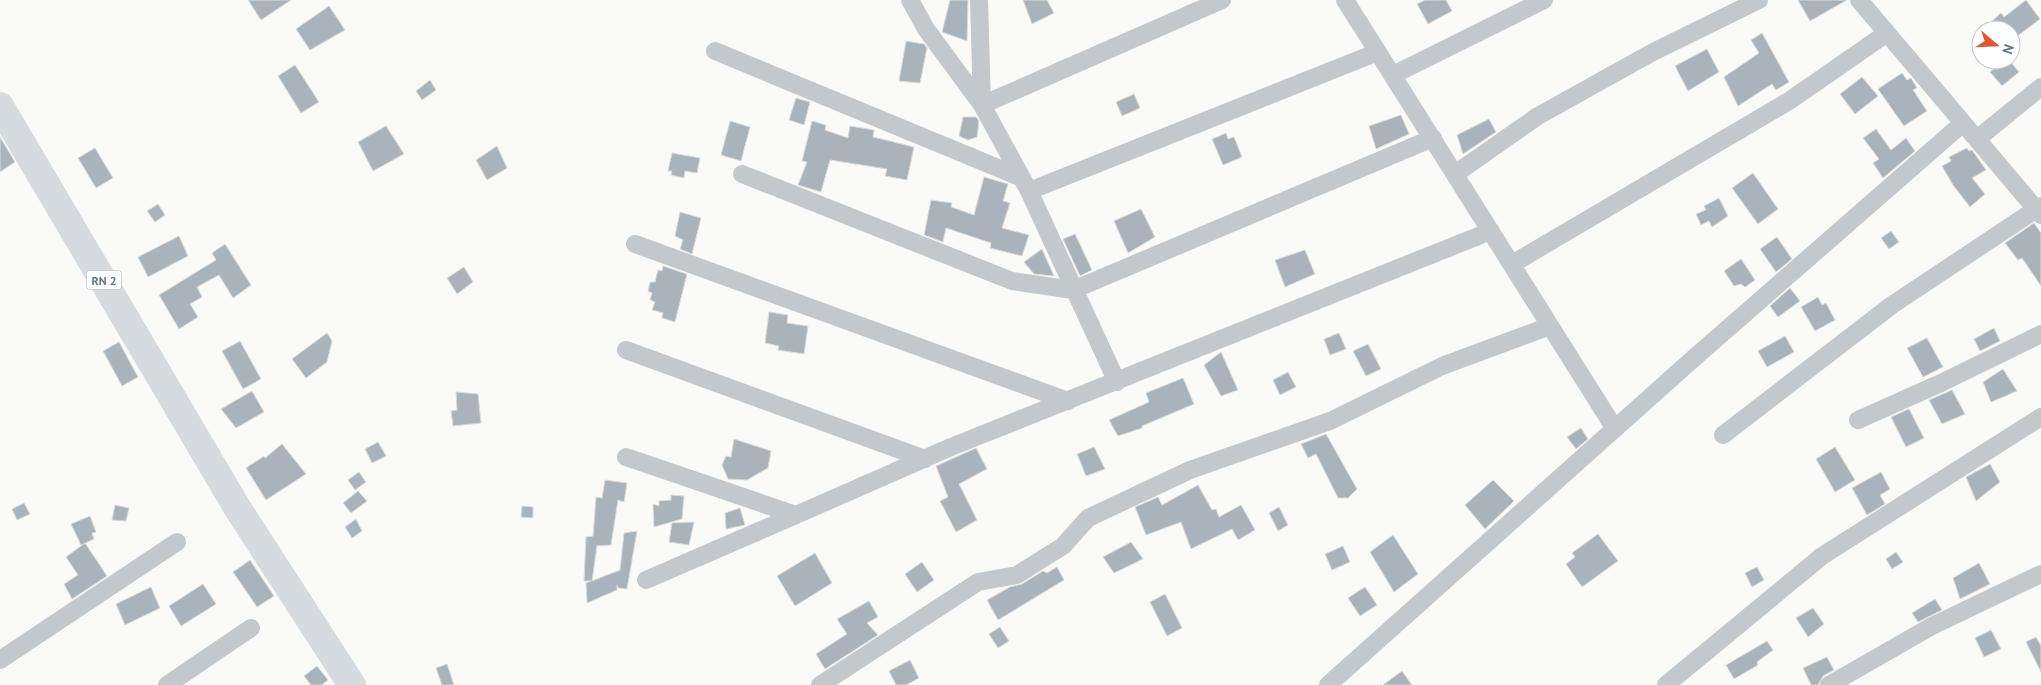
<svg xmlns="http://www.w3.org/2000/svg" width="2041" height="685" font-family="'PT Sans',sans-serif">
	<rect width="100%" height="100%" fill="#fafaf8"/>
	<path fill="#aab3b9" stroke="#dcdcda" d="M248,0H291L261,20Z
		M950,0H968L967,41L942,32Z
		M1023,0H1047L1054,13L1032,24Z
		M1425,0H1446L1452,11L1428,24L1417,4Z
		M1798,0H1847L1810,21Z
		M2026,0L2040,19L2011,41V30H1997L1991,22L2001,13L2004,17Z
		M329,6L345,30L310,50L296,29Z
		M1762,33L1789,82L1776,90L1772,84L1738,106L1724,77L1759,53L1751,40Z
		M906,41L924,44L927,48L920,83L899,81Z
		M1707,49L1719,72L1688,91L1675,66Z
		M2004,60H2009L2019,72L2002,86L1990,72Z
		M295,65L319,102L301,113L278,76Z
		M1902,73L1907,80L1911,78L1917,88L1913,90L1927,111L1904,126L1878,89Z
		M1862,77L1878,96L1855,114L1840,94Z
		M430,80L436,90L422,100L416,91Z
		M1134,94L1140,108L1122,116L1116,102Z
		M796,98L810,102L804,125L789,120Z
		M1401,115L1409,134L1376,149L1369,126Z
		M963,117H976L979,121L977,137L968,140L959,136Z
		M1489,119L1496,132L1463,154L1457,135Z
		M730,121L750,127L741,161L721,155Z
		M812,121L826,125L825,130L848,138L850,126L874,130L873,137L914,147L907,180L885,176L887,169L830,160L821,192L798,185L807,162L802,161Z
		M386,126L404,154L373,171L358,142Z
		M1876,129L1891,150L1906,138L1915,151L1883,178L1873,163L1879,159L1863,138Z
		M1226,133L1228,139L1234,137L1242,157L1223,165L1212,139Z
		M0,137L15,162L0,172Z
		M497,146L507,168L487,180L476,160Z
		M95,148L113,178L96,188L78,158Z
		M1967,148L1969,151L1972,150L1986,170L1972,178L1985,194L1970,207L1953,185L1942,166L1951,161L1949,157Z
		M672,153L700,158L697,173L685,171L684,178L671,175L672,171H668Z
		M1753,173L1778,209L1758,224L1732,188Z
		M984,177L1008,184L1003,201L1010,203L1002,228L1029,235L1022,256L990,248L991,243L946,228L943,242L924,235L931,200L952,203L951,207L974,215Z
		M1719,198L1728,216L1712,227L1709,221L1701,225L1696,214L1706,210L1704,206Z
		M158,204L165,215L155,222L147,211Z
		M1141,209L1155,237L1128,253L1114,221Z
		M680,212L701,218L692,254L680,249L683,240L675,236Z
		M2034,223L2041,233V286L2022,258L2018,260L2005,243Z
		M1891,231L1899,242L1889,249L1881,238Z
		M1075,234L1092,270L1080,276L1063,239Z
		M179,236L188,256L148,277L138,257Z
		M1777,237L1792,259L1776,272L1760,249Z
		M225,244L251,285L233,298L219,275L197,287L202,297L190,304L198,317L179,329L159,295L216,260L212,253Z
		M1042,249L1054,276L1034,274L1024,262Z
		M1305,250L1315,274L1285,287L1275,260Z
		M1741,259L1755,280L1745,287L1741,284L1734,286L1724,271Z
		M663,266L687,274L675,322L662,318L663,313L652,310L655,302L650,300L652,293L648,291L650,282H655L658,270L662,271Z
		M464,267L473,282L457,294L447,278Z
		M1790,288L1800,301L1778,317L1770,306Z
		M1818,297L1822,305L1826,303L1835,320L1815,331L1801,307Z
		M769,312L788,315L787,323L808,326L804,354L778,350L779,346L765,343Z
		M1994,328L2000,341L1980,351L1974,339Z
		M327,333L332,341L327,362L306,378L292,359Z
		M1339,333L1346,349L1330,355L1324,339Z
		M1785,336L1794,352L1767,367L1758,351Z
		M1927,338L1943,367L1923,377L1907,348Z
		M240,341L261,379L243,389L222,351Z
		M119,342L138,377L122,386L103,351Z
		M1368,344L1381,369L1366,376L1353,351Z
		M1221,352L1238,390L1221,396L1204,365Z
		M2003,369L2017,391L1991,402L1983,382Z
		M1288,372L1296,387L1280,395L1273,380Z
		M1183,378L1194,404L1142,426V428L1118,436L1109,420L1149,402L1146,393Z
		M1952,390L1965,414L1942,424L1929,400Z
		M252,391L264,412L236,428L221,409Z
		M456,392L478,394L481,423L453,426L451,411L457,410Z
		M1909,409L1924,438L1906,447L1891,417Z
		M1581,428L1588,439L1576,449L1567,437Z
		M1326,434L1357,489L1348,498H1338L1316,454L1308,458L1301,444Z
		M734,439L771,451L768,468L747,480L728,479L722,465L726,456L731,457Z
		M378,442L386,456L372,463L365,449Z
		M282,444L306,474L266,500L246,468L264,456L265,458Z
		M1094,447L1105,469L1086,476L1077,454Z
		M1835,447L1855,480L1835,492L1816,459Z
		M976,448L987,469L959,484L977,520L956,532L940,501L948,497L936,466Z
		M1990,464L2000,482L1976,501L1966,477Z
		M359,472L366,482L355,490L348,480Z
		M1881,472L1890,489L1880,495L1885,504L1867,515L1852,488Z
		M605,480L627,483L624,502L618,500L611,545L597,546L592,581L620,570L624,533L637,531L627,589L618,588L617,585V590L587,603L586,583L591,581H584L586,537L593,536L596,497L602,498Z
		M1493,480L1514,501L1485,529L1465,505Z
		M1198,485L1212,510L1216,509L1219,517L1241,505L1255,530L1238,540L1232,529L1191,549L1181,522L1146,535L1135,507L1158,497L1162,505Z
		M358,491L367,501L351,513L343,503Z
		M671,495L684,496L682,519L654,527L653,504L659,506V501L671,500Z
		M24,503L30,514L17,520L12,509Z
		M115,505L129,508L126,521L112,520Z
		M522,506L533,507V518L521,517Z
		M1279,507L1288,525L1278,531L1269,513Z
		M740,508L745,525L726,529L725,513Z
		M90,516L96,532L92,533L94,539L81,545L71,524Z
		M356,519L362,531L352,538L345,527Z
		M694,522L689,545L669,542L672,523Z
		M1598,534L1618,561L1582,587L1566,564L1575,557L1572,553Z
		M1393,535L1418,574L1394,592L1370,552Z
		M1131,542L1143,559L1114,573L1103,557Z
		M85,543L107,576L72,599L64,584L78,575L66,557Z
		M1343,546L1350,562L1332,570L1325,554Z
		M1896,552L1903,562L1892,569L1886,559Z
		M815,553L832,583L795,606L777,576Z
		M250,560L274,596L257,607L233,572Z
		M922,562L934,580L917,592L905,574Z
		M1979,563L1990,584L1960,599L1953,578Z
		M1057,567L1064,580L998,620L987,600L1010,587L1022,584L1043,571L1047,573Z
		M1757,567L1764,580L1752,587L1745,573Z
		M203,584L216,604L181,626L169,606Z
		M151,587L160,608L125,625L116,604Z
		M1365,587L1377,605L1360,616L1348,598Z
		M1165,594L1182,628L1167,636L1150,602Z
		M1935,599L1942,610L1918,622L1912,613Z
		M869,601L878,617L867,623L878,635L825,669L816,654L847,634L837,619Z
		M1813,608L1824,624L1808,637L1796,618Z
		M1000,627L1009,641L998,648L989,634Z
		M1991,630L2001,649L1984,657L1975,638Z
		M2036,637L2041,646V672L2026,642Z
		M1767,641L1773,650L1757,662L1758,665L1734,679L1726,665Z
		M1827,657L1834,670L1823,676L1818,685H1811L1803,668Z
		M910,660L919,678L906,685H896L889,671Z
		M447,664L454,685H442L436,668Z
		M317,666L328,680L322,685H311L304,676Z
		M1402,671L1412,685H1383Z"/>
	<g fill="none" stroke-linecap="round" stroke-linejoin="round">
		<path stroke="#c3c8cc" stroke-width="18" d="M910,0L926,29L982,105L1222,0
			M979,0L982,105L1029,191L1117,382
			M1345,0L1615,429
			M1859,0L2041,215
			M715,51L1022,178
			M1393,75L1544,0
			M1977,139L2041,87
			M742,174L1012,281L1073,290L1433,138
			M1455,174L1538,116L1653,52L1759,0
			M1029,191L1378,52
			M635,244L1068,401
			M1512,264L1789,101L1887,33
			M626,350L925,459
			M1858,420L1941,383L2041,334
			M1723,435L1892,305L2041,206
			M626,457L796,515L951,447L1491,231
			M646,580L796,515
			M0,660L177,542
			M167,685L251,628
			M820,685L978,582L1017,575L1063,546L1088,518L1190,470L1330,421L1442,366L1550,326
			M1328,685L1694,358L1963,123
			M1666,685L1822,556L2041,417
			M1829,685L1932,626L2041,574"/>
		<path stroke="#d6dbdf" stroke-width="28" d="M0,106L238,509L352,685"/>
	</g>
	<g text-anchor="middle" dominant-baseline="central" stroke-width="5" stroke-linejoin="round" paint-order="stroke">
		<rect fill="#fff" stroke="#939fa8" stroke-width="1" x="86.5" y="270.5" width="35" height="19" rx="4"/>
		<g font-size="12" font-weight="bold" fill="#657683">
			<text x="104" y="280">RN 2</text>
		</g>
	</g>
	<g transform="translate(1996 45) rotate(109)"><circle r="24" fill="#ffffff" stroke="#c1c8cd"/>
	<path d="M0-4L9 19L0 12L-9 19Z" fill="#e4572e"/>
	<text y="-8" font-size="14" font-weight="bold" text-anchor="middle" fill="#657683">N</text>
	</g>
</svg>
